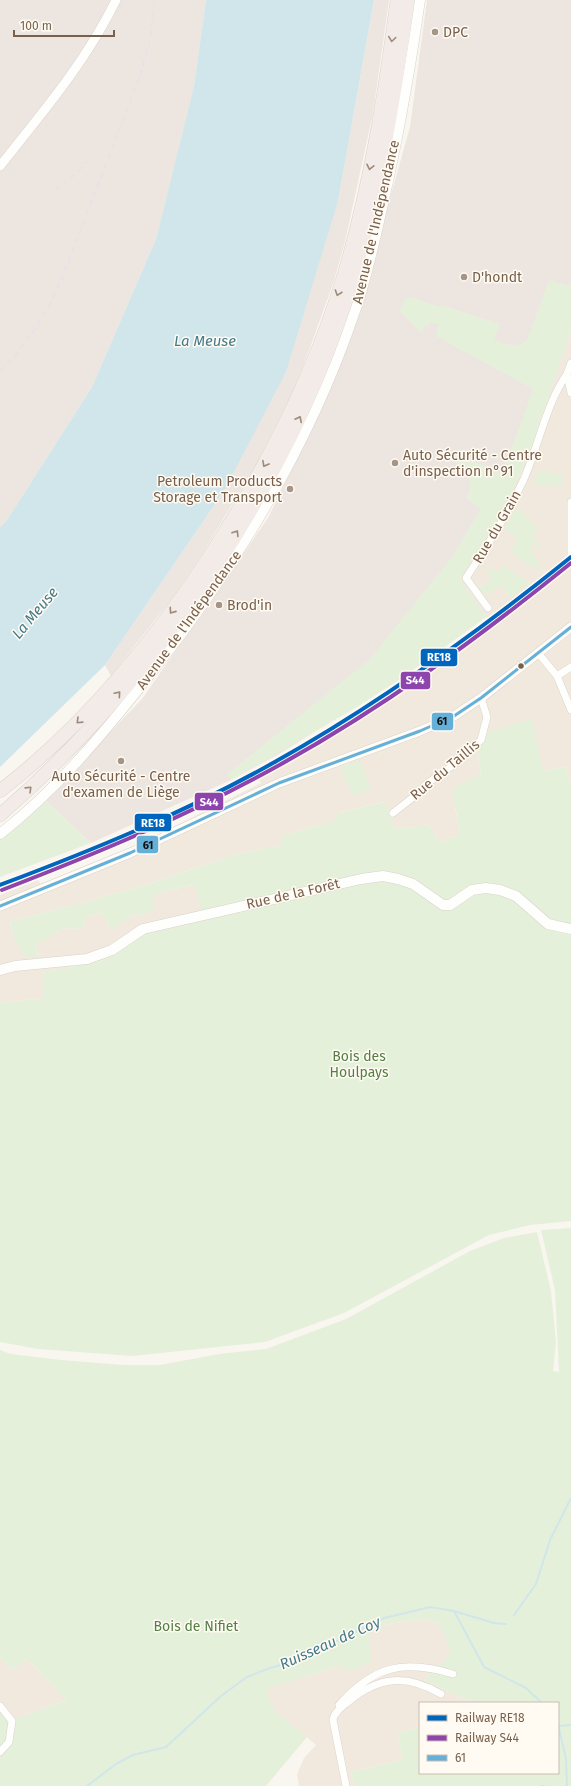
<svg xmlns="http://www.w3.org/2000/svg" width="571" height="1786" font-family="'Fira Sans',sans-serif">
	<rect width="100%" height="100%" fill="#f9f6f0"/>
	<path fill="#f2e9de" d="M571,330V785L565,767L543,771L487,734L483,742L477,748L481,774L455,807L460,835L439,842L429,825L395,829L384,802L340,812L332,822L283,835L282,845L233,855L140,887L10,922L14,937L39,956L35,948L41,941L64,928L82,929L87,916L102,913L111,931L132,914L143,915L152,895L195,884L204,919L145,932L104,960L43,973L44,998L0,1003V895L38,880L41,884L107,857L139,844L261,783L258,778L339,733L405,692L493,627L460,578L528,457Z
		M422,1619L437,1623L447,1637L450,1650L447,1661L424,1680L473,1703H420V1727L398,1733L402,1760L351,1772L354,1786H299L297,1774L304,1758L316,1745L274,1710L265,1689L338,1666L369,1627Z
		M0,1656L11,1670L27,1659L67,1700L13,1720L0,1704Z"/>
	<path fill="#ede6e0" d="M0,0H206L194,86L156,239L92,387L7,520L0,527Z
		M374,0H389L373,113L345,242L334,281L307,356L292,394L257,463L203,553L173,597L111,676L105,665L224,491L338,201Z
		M427,0H571V330L528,457L496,525L460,578L486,617L401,678L279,754L231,780L91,843L45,800L142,699L268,518L329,393L363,294L410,127Z"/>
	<path fill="#e5f0db" d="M549,280L569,286L571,280V330L528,457L496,525L460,578L486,617L402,678L357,707L231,780L227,774L369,660L449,561L481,509L466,498C476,482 465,467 450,459L446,449L499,472L502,471C513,444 524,417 533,389L436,336L439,324L429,322L428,327L424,326L422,333L400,312L405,299L410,297L443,308L444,306L500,324L494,340C507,344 519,351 528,338Z
		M539,471L562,474L561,486L533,485Z
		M517,507L538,528L532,536L541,549L539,550L534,544L530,546L537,561H535L541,566L539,571L512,554L515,548L513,546L517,541L515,539L516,536L504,528Z
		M503,565L530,583L510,598L502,587L508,580L487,595L485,592L483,593L478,586L481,584L482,586L492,579L486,569L488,567L497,573Z
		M532,719L543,771L565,767L571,785V1221L530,1225L489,1235L344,1313L265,1342L132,1356L38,1349L0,1342V1003L44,998L42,973L104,960L145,932L204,919L194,884L153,895L155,908L143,915L132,914L111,931L102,913L87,916L82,929L64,928L42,941L35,947L39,957L25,958L14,937L10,922L140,887L233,855L282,845L283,835L332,822L340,812L385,802L395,829L429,825L439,842L460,835L452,789L481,774L477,748L483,742L487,732Z
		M360,760L371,789L352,796L341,767Z
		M45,800L91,843L0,877V837Z
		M571,1228V1786H354L351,1772L402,1760L398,1733L420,1727V1773H558V1703H473L424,1680C450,1658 458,1655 437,1623L422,1619L369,1627L371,1663L349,1671L338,1666L266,1689L274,1710L307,1737L266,1786H0V1710L13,1720L67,1700L27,1659L11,1670L0,1656V1350L11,1354L61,1360L124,1365H160L219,1354L266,1349L346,1319L470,1251L504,1238L537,1232L551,1291L556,1342L553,1371L559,1372L555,1290L541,1230Z"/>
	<path fill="#d0e6ea" d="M206,0H374L338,201L286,372L224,491L105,665L0,767V527L7,520L92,387L156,239L194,86Z"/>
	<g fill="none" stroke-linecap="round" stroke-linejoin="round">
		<path stroke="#d0e6ea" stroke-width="2" d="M454,1611L494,1623L506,1624
			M514,1615L536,1584L550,1540L571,1498
			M558,1724L566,1759L567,1786
			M559,1726L571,1725
			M87,1786L116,1764L133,1755L166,1747L221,1696L247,1677L270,1668L298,1660L384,1618L430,1607L454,1611L484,1667L526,1688L542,1703
			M541,1786H544"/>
		<g stroke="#d9d3cd" stroke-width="8">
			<path id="minor" d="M571,363L567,374L571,393
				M571,502V558
				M488,608L466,578C487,546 507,515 523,481C539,446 545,406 567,374
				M538,653L557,676L571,710
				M557,676L571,667
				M393,813L421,791L425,785L456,763L481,740L487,717L481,698
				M339,1705C374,1666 403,1659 453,1674
				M0,1706L12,1721L9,1742L0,1752
				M346,1786L333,1720C334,1712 342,1707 348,1702C379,1676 406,1674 441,1694"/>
		</g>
		<g stroke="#d9d3cd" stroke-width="10">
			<path id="tertiary" d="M0,166C42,113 86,62 116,0
				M0,906L130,853L279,783L420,731L454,716L481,698L571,627"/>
		</g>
		<g stroke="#d8d2ca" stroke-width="11">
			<path id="secondary" d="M0,834C56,790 104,733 148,677C236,567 310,445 355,311C367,277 374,243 382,208C398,139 410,70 420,0
				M0,970L15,966L87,959L112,950L143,929L361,879L383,876L398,879L413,884L443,905H450L472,890L486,888L500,890L516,896L548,924L571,929"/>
		</g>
		<g stroke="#dad3cc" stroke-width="14">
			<path id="motorway" d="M0,791C84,726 151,645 209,557C265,470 313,377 343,278C370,188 385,93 397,0
				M0,815C143,691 264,520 331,343C373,234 392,115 408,0"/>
		</g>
		<use href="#minor" stroke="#fefefd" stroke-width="7"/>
		<use href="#tertiary" stroke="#fefefd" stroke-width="9"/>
		<use href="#secondary" stroke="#fefefd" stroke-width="10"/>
		<use href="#motorway" stroke="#f2ebe7" stroke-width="13"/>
		<path stroke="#e6e3e7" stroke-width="2" stroke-dasharray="6 4" stroke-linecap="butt" d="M55,190L76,174L90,158
			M0,371C28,344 47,313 62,278L141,73L151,35L154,0"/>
		<g stroke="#fffbf3" stroke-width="6">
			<path id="bus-1" d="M0,906L130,853L279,783L420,731L454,716L481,698L571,627"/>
		</g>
		<use href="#bus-1" stroke="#65b0d9" stroke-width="3"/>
		<g stroke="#fffbf3" stroke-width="7">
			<path id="rail-1" d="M0,885C93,850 186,812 273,763C379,704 477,633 571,557"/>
		</g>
		<g stroke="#fffbf3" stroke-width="7">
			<path id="rail-2" d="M2,890C95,854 187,816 274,768C380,710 477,639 571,563"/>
		</g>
		<use href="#rail-1" stroke="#0065bd" stroke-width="4"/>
		<use href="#rail-2" stroke="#8e44ad" stroke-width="4"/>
	</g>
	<defs><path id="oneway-chevron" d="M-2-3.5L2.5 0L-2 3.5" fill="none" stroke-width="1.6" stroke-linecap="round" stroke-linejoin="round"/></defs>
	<g stroke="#9d8a7b">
		<use href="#oneway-chevron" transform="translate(392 39) rotate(98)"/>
		<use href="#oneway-chevron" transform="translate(370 167) rotate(102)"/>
		<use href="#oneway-chevron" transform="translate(338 293) rotate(109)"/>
		<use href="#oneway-chevron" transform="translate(299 419) rotate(-63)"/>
		<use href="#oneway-chevron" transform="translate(265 464) rotate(119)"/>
		<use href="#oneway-chevron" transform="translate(236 533) rotate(-58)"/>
		<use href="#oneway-chevron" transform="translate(172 611) rotate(125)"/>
		<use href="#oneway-chevron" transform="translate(118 694) rotate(-49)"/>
		<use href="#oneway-chevron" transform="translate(79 721) rotate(136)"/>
		<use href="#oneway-chevron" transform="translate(29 789) rotate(-44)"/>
	</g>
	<g fill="#a69486" stroke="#fffbf3" stroke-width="1.5">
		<circle cx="435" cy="32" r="4"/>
		<circle cx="464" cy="277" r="4"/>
		<circle cx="395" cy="463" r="4"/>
		<circle cx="290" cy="489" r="4"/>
		<circle cx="219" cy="605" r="4"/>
		<circle cx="121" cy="761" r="4"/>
	</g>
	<circle fill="#79604d" stroke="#fffbf3" stroke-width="1.5" cx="521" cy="666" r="3.5"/>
	<g text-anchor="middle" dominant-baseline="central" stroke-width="3" stroke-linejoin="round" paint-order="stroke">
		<g font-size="14" fill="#79604d" stroke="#fffbf3" text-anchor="start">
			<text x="443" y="32">DPC</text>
			<text x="472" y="277">D'hondt</text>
			<text x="403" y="455">Auto Sécurité - Centre<tspan x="403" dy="16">d'inspection n°91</tspan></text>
			<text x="282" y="481" text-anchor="end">Petroleum Products<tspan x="282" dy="16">Storage et Transport</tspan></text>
			<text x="227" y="605">Brod'in</text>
			<text x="121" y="776" text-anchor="middle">Auto Sécurité - Centre<tspan x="121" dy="16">d'examen de Liège</tspan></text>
		</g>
		<g font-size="14" fill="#79604d" stroke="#fffbf3">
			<text transform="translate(376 222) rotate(-77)">Avenue de l'Indépendance</text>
			<text transform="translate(497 527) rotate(-60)">Rue du Grain</text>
			<text transform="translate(189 620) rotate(-54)">Avenue de l'Indépendance</text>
			<text transform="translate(445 770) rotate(-40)">Rue du Taillis</text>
			<text transform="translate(293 894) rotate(-13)">Rue de la Forêt</text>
		</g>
		<g font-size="14" fill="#527f44" stroke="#fffbf3">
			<text x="359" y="1056">Bois des<tspan x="359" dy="16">Houlpays</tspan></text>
			<text x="196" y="1626">Bois de Nifiet</text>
		</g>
		<g font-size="15" font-style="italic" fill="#467b8c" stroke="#fffbf3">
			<text x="205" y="341">La Meuse</text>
			<text transform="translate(35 613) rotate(-50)">La Meuse</text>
			<text transform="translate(330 1643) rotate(-24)">Ruisseau de Coy</text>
		</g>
	</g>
	<g stroke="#fffbf3" stroke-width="1.5">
		<rect x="420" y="648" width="38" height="19" rx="4" fill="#0065bd"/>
		<rect x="400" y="671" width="31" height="19" rx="4" fill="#8e44ad"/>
		<rect x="431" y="712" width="23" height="19" rx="4" fill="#65b0d9"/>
		<rect x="194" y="792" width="30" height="19" rx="4" fill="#8e44ad"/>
		<rect x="134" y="813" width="38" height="19" rx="4" fill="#0065bd"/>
		<rect x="136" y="835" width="23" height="19" rx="4" fill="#65b0d9"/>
	</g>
	<g font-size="11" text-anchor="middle" font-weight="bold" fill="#fff">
		<text x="439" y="661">RE18</text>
		<text x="415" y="684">S44</text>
		<text x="209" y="806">S44</text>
		<text x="153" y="827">RE18</text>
	</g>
	<g font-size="11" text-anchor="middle" font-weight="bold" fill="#111">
		<text x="442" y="725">61</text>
		<text x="148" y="849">61</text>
	</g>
	<rect x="419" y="1702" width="140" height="72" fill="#fffbf3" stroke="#c9bdb1"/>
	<rect x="427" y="1715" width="20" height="6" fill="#0065bd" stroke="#c9bdb1"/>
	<text x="455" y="1722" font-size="12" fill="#79604d">Railway RE18</text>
	<rect x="427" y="1735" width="20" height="6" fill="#8e44ad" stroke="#c9bdb1"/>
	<text x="455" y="1742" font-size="12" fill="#79604d">Railway S44</text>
	<rect x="427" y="1755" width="20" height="6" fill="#65b0d9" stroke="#c9bdb1"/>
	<text x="455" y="1762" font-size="12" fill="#79604d">61</text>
	<path d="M14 30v6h100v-6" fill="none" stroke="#79604d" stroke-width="2"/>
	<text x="20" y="30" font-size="12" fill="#79604d" stroke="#fffbf3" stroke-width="3" paint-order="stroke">100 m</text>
</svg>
